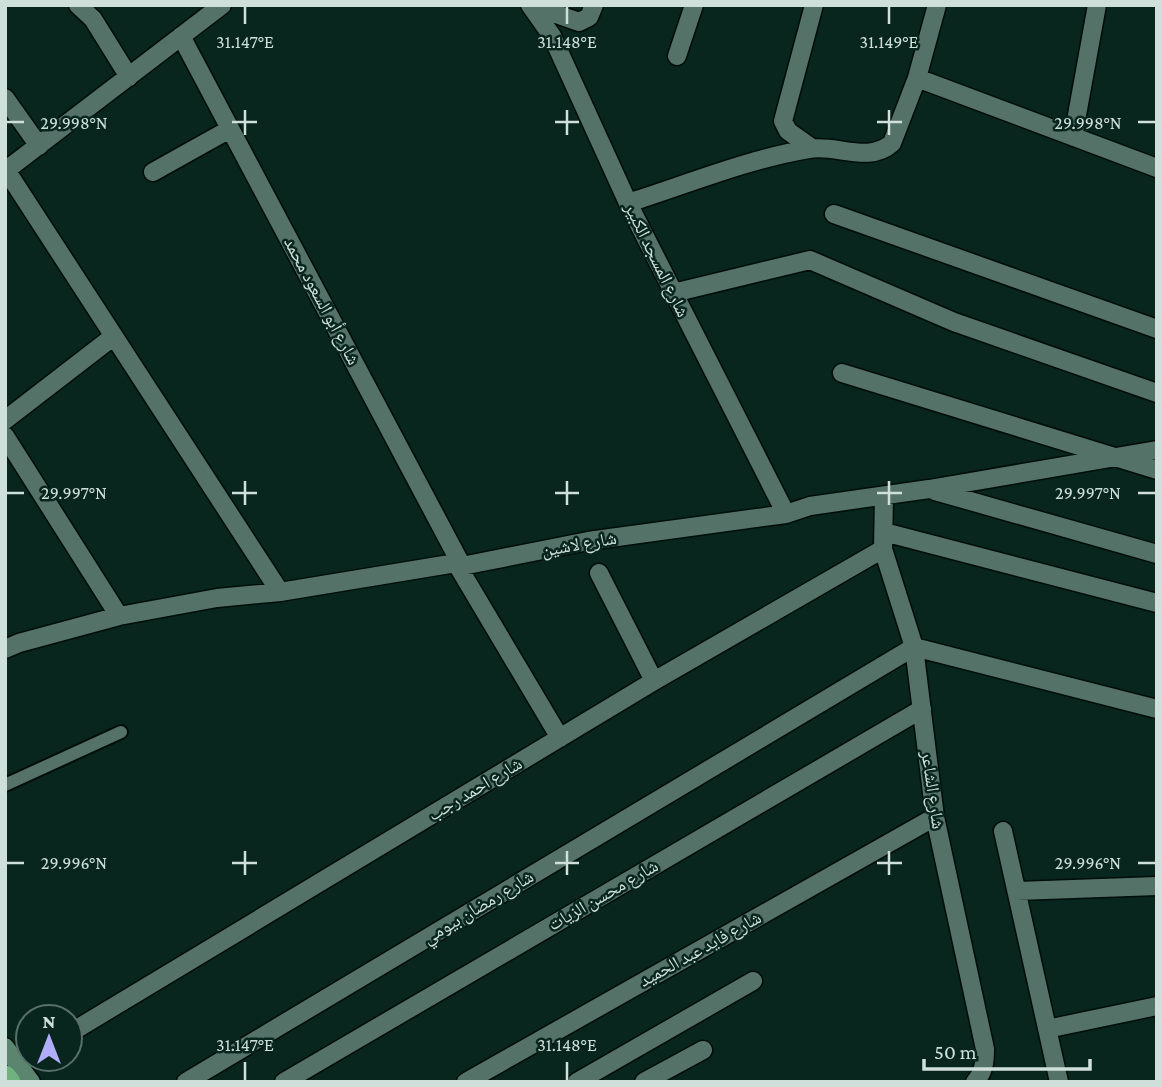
<svg xmlns="http://www.w3.org/2000/svg" width="1162" height="1087" font-family="'Crimson Pro','Noto Naskh Arabic',serif">
	<rect width="100%" height="100%" fill="#08251e"/>
	<g fill="none" stroke-linecap="round" stroke-linejoin="round">
		<g stroke="#000d08" stroke-width="16">
			<path id="service" d="M5,785L121,732"/>
		</g>
		<g stroke="#000d08" stroke-width="21">
			<path id="minor" d="M78,5L93,19L129,77
				M530,5L552,36L628,203L786,514
				M531,5L579,22L589,17L594,5
				M181,36L462,566
				M677,56L694,5
				M917,78L1157,168
				M5,98L39,146
				M1073,137L1097,5
				M812,148L788,131L783,121L814,5
				M6,170L280,592
				M5,171L222,5
				M153,172L230,129
				M628,203C688,184 748,159 809,149C837,144 869,164 892,143L917,78L937,5
				M834,214L1157,329
				M673,293L810,260L954,322L1157,393
				M842,373L1157,470
				M5,420L114,336
				M5,436L119,616
				M935,491L1157,554
				M884,496L883,549L914,647L935,817L985,1049C985,1062 984,1072 975,1082
				M884,532L1157,603
				M456,563L560,738
				M599,573L654,681
				M5,649L19,643L119,616L217,598L280,592L456,563L462,566L588,541L786,514L810,506L929,489L1157,450
				M1003,831L1059,1082
				M1017,891L1157,886
				M1047,1029L1157,1006
				M70,1033L654,681L883,549
				M186,1082L914,647L1157,709
				M284,1082L922,709
				M466,1082L935,817
				M577,1082L753,981
				M644,1082L703,1050"/>
		</g>
		<g stroke="#000d08" stroke-width="21">
			<path id="secondary" d="M5,1047L31,1082"/>
		</g>
		<g stroke="#000d08" stroke-width="24">
			<path id="motorway" d="M5,1076L10,1082"/>
		</g>
		<use href="#service" stroke="#547268" stroke-width="12"/>
		<use href="#minor" stroke="#547268" stroke-width="18"/>
		<use href="#secondary" stroke="#5c856f" stroke-width="18"/>
		<use href="#motorway" stroke="#6fb17f" stroke-width="21"/>
	</g>
	<path fill="none" stroke="#cfe0da" stroke-width="2.5" d="M245,7V24M567,7V24M889,7V24M245,110V135M567,110V135M889,110V135M7,122H24M232,122H257M555,122H579M877,122H902M1138,122H1155M245,481V505M567,481V505M889,481V505M7,493H24M232,493H257M555,493H579M877,493H902M1138,493H1155M245,851V875M567,851V875M889,851V875M7,863H24M232,863H257M555,863H579M877,863H902M1138,863H1155M245,1062V1080M567,1062V1080"/>
	<g text-anchor="middle" dominant-baseline="central" stroke-width="5" stroke-linejoin="round" paint-order="stroke">
		<g font-size="18" fill="#cfe0da" stroke="#08251e">
			<text transform="translate(657 260) rotate(64)">شارع المسجد الكبير</text>
			<text transform="translate(322 301) rotate(62)">شارع أبو السعود محمد</text>
			<text transform="translate(579 544) rotate(-10)">شارع لاشين</text>
			<text transform="translate(475 789) rotate(-31)">شارع احمد رجب</text>
			<text transform="translate(933 790) rotate(82)">شارع الشاعر</text>
			<text transform="translate(603 895) rotate(-30)">شارع محسن الزيات</text>
			<text transform="translate(478 907) rotate(-31)">شارع رمضان بيومي</text>
			<text transform="translate(700 949) rotate(-29)">شارع فايد عبد الحميد</text>
		</g>
	</g>
	<g font-size="18" text-anchor="middle" fill="#cfe0da" stroke="#08251e" stroke-width="5" stroke-linejoin="round" paint-order="stroke">
		<text x="245" y="48">31.147°E</text>
		<text x="567" y="48">31.148°E</text>
		<text x="889" y="48">31.149°E</text>
		<text x="74" y="129">29.998°N</text>
		<text x="1088" y="129">29.998°N</text>
		<text x="74" y="499">29.997°N</text>
		<text x="1088" y="499">29.997°N</text>
		<text x="74" y="869">29.996°N</text>
		<text x="1088" y="869">29.996°N</text>
		<text x="245" y="1051">31.147°E</text>
		<text x="567" y="1051">31.148°E</text>
	</g>
	<rect width="1162" height="1087" fill="none" stroke="#cfe0da" stroke-width="14"/>
	<g transform="translate(49 1038)"><circle r="33" fill="#08251e" stroke="#587069" stroke-width="2"/>
	<path d="M0-5L12 26L0 18L-12 26Z" fill="#b1adfa"/>
	<text y="-10" font-size="19" font-weight="bold" text-anchor="middle" fill="#cfe0da">N</text>
	</g>
	<path d="M924 1059v10h166v-10" fill="none" stroke="#cfe0da" stroke-width="3.5"/>
	<text x="934" y="1059" font-size="21" fill="#cfe0da" stroke="#08251e" stroke-width="5" paint-order="stroke">50 m</text>
</svg>
